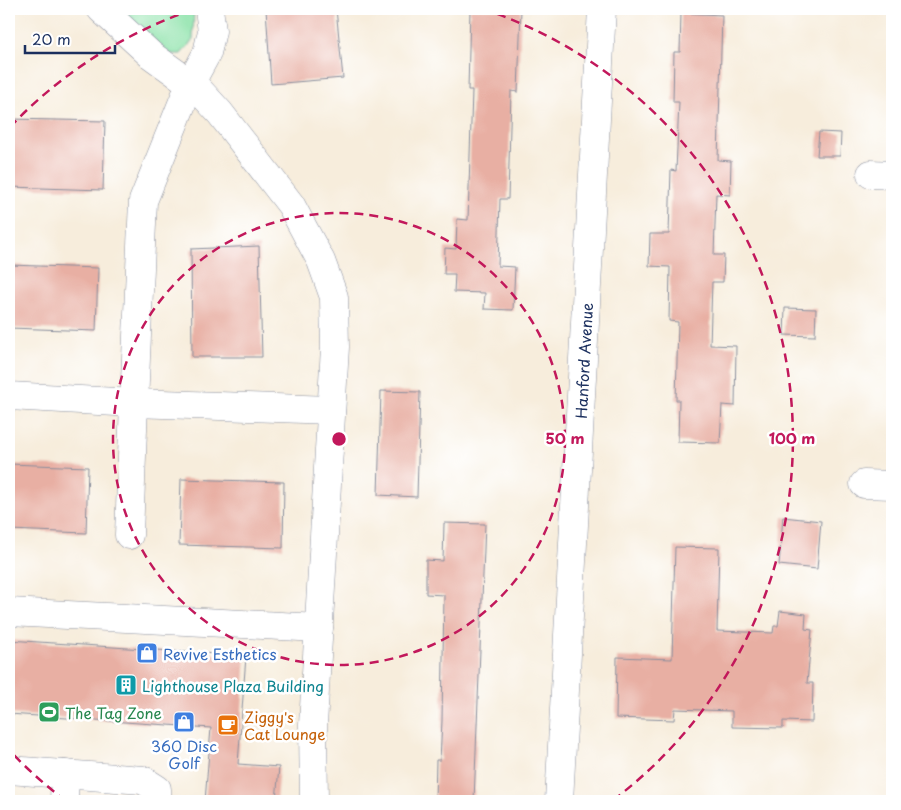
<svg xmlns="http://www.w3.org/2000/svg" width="901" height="810" font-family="'Playpen Sans',sans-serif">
	<rect width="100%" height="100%" fill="#fff"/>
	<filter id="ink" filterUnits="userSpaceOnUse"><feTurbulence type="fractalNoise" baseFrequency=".02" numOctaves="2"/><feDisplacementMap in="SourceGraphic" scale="10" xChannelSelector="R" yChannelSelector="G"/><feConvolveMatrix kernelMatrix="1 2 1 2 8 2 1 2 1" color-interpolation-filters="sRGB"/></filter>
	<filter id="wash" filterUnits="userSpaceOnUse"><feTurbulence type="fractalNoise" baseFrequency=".0096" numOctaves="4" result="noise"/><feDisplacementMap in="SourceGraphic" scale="20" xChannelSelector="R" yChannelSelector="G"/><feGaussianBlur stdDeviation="1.12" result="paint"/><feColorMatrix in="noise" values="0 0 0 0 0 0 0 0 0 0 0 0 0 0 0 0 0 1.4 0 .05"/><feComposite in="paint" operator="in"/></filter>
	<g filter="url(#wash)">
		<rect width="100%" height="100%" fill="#f7eddc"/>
		<path fill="#87e1a6" stroke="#518882" d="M120,9H194L193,40L181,54H169Z"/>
		<g id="blocks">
			<path fill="#e8afa3" d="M266,9H336L343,78L271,84Z
				M470,9H521L518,92L511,91L508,199H500L498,266L515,267L513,310L484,309L485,293L454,292L455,274H444L445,248L456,249L457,219L468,220L472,90H468Z
				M681,13L722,15L718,160L731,161L730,195L716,194L714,255H724L723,282H712L710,345L736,346L735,406L722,405L720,443L678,442L679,400H676L678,322L669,321L670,267L649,266L650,234H669L671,170L676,171L679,102H673L674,52H680Z
				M9,119L105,121L103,190L9,187Z
				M819,132L841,133L840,156H817Z
				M259,246L262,357H192L191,249Z
				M9,265L98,268L96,331L9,328Z
				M785,308L816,309L815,336L784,335Z
				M381,391L420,392L417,497L378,495Z
				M9,464L88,467L86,533L9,530Z
				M181,479L284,482L283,548L179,545Z
				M783,517L821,521L817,569L779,565Z
				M444,523L485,524L474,801H435L436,760H440L442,721L444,595L426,594V560L443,561Z
				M675,547L719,548L717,631L773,633L774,626H778L780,611L806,614L805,629L812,630L807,683H813L812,722L783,721V728L732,727V711L675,709L674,720L616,718L617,657L672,659Z
				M9,640L246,656L238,764L279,767L276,801H205L211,728L9,714Z"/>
		</g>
	</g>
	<g filter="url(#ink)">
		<use href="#blocks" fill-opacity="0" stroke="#898e9d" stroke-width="1"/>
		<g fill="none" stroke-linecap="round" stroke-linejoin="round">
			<g stroke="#898e9d" stroke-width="29">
				<g id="minor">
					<path d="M101,9L151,55L198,89L220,113L291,205L321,261L334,297L335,347L313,725L314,801"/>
					<path d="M209,9L212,31L207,53L190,84L143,201L134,403L331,410"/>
					<path d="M871,174L892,175"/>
					<path d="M9,396L134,403L129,535"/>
					<path d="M864,484L892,485"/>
					<path d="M9,612L319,628"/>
					<path d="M9,770L143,780L157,789V801"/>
					<path d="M64,801L65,774"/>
					<path id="s1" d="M559,801L602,9"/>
				</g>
			</g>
			<use href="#minor" stroke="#fff" stroke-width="28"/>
		</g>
	</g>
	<g fill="none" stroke="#c2185b" stroke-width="2.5" stroke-dasharray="9 6">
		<circle cx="339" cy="439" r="226"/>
		<path d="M66 801A453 453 0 0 1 10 751M10 127A453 453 0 0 1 195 9M483 9A453 453 0 0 1 612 801"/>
	</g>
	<defs>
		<g id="shop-square" transform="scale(1.125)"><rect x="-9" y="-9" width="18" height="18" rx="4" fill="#3f7fe0" stroke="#fff"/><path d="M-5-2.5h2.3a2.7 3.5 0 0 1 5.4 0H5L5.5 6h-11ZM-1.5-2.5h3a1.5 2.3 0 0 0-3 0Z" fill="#fff"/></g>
		<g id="building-square" transform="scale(1.125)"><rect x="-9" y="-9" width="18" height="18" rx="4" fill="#0f9aa8" stroke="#fff"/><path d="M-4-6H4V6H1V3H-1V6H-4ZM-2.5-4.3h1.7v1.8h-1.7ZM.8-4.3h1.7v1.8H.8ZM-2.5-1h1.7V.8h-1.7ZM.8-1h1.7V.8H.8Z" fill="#fff"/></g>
		<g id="stadium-square" transform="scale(1.125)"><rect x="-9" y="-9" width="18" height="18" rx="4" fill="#2e9e5b" stroke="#fff"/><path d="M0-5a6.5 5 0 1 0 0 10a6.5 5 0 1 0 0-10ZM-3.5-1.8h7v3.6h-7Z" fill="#fff"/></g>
		<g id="cafe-square" transform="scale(1.125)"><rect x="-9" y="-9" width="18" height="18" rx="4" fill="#e8710a" stroke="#fff"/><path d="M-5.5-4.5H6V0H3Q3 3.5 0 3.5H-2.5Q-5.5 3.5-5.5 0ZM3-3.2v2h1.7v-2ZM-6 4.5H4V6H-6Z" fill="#fff"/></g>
	</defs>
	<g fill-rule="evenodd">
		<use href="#shop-square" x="147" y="653"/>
		<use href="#building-square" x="126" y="685"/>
		<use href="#stadium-square" x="49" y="712"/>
		<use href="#shop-square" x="184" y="722"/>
		<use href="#cafe-square" x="228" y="725"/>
	</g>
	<g text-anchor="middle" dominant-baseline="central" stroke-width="5" stroke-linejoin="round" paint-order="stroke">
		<g font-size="15" fill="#1b2f5e" stroke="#fff">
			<text stroke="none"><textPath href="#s1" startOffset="441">Hanford Avenue</textPath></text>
		</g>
		<g font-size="15" fill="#366cbe" stroke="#fff" text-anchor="start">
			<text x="163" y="653">Revive Esthetics</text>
			<text x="184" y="745" text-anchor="middle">360 Disc<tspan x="184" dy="17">Golf</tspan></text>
		</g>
		<g font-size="15" fill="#0d838f" stroke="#fff" text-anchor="start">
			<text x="142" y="685">Lighthouse Plaza Building</text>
		</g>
		<g font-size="15" fill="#27864d" stroke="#fff" text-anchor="start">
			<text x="65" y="712">The Tag Zone</text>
		</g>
		<g font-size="15" fill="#c56008" stroke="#fff" text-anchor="start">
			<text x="244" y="716">Ziggy's<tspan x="244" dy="17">Cat Lounge</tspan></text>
		</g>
	</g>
	<circle cx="339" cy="439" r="8" fill="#c2185b" stroke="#fff" stroke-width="2.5"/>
	<g font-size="15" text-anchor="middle" font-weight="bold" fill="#c2185b" stroke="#fff" stroke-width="5" stroke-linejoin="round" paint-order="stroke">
		<text x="565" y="444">50 m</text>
		<text x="792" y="444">100 m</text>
	</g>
	<rect width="901" height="810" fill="none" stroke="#fff" stroke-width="30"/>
	<path d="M25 45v8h90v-8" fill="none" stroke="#1b2f5e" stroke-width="2.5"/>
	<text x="32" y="45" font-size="15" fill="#1b2f5e" stroke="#ffffff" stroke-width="4" paint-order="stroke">20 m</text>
</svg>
